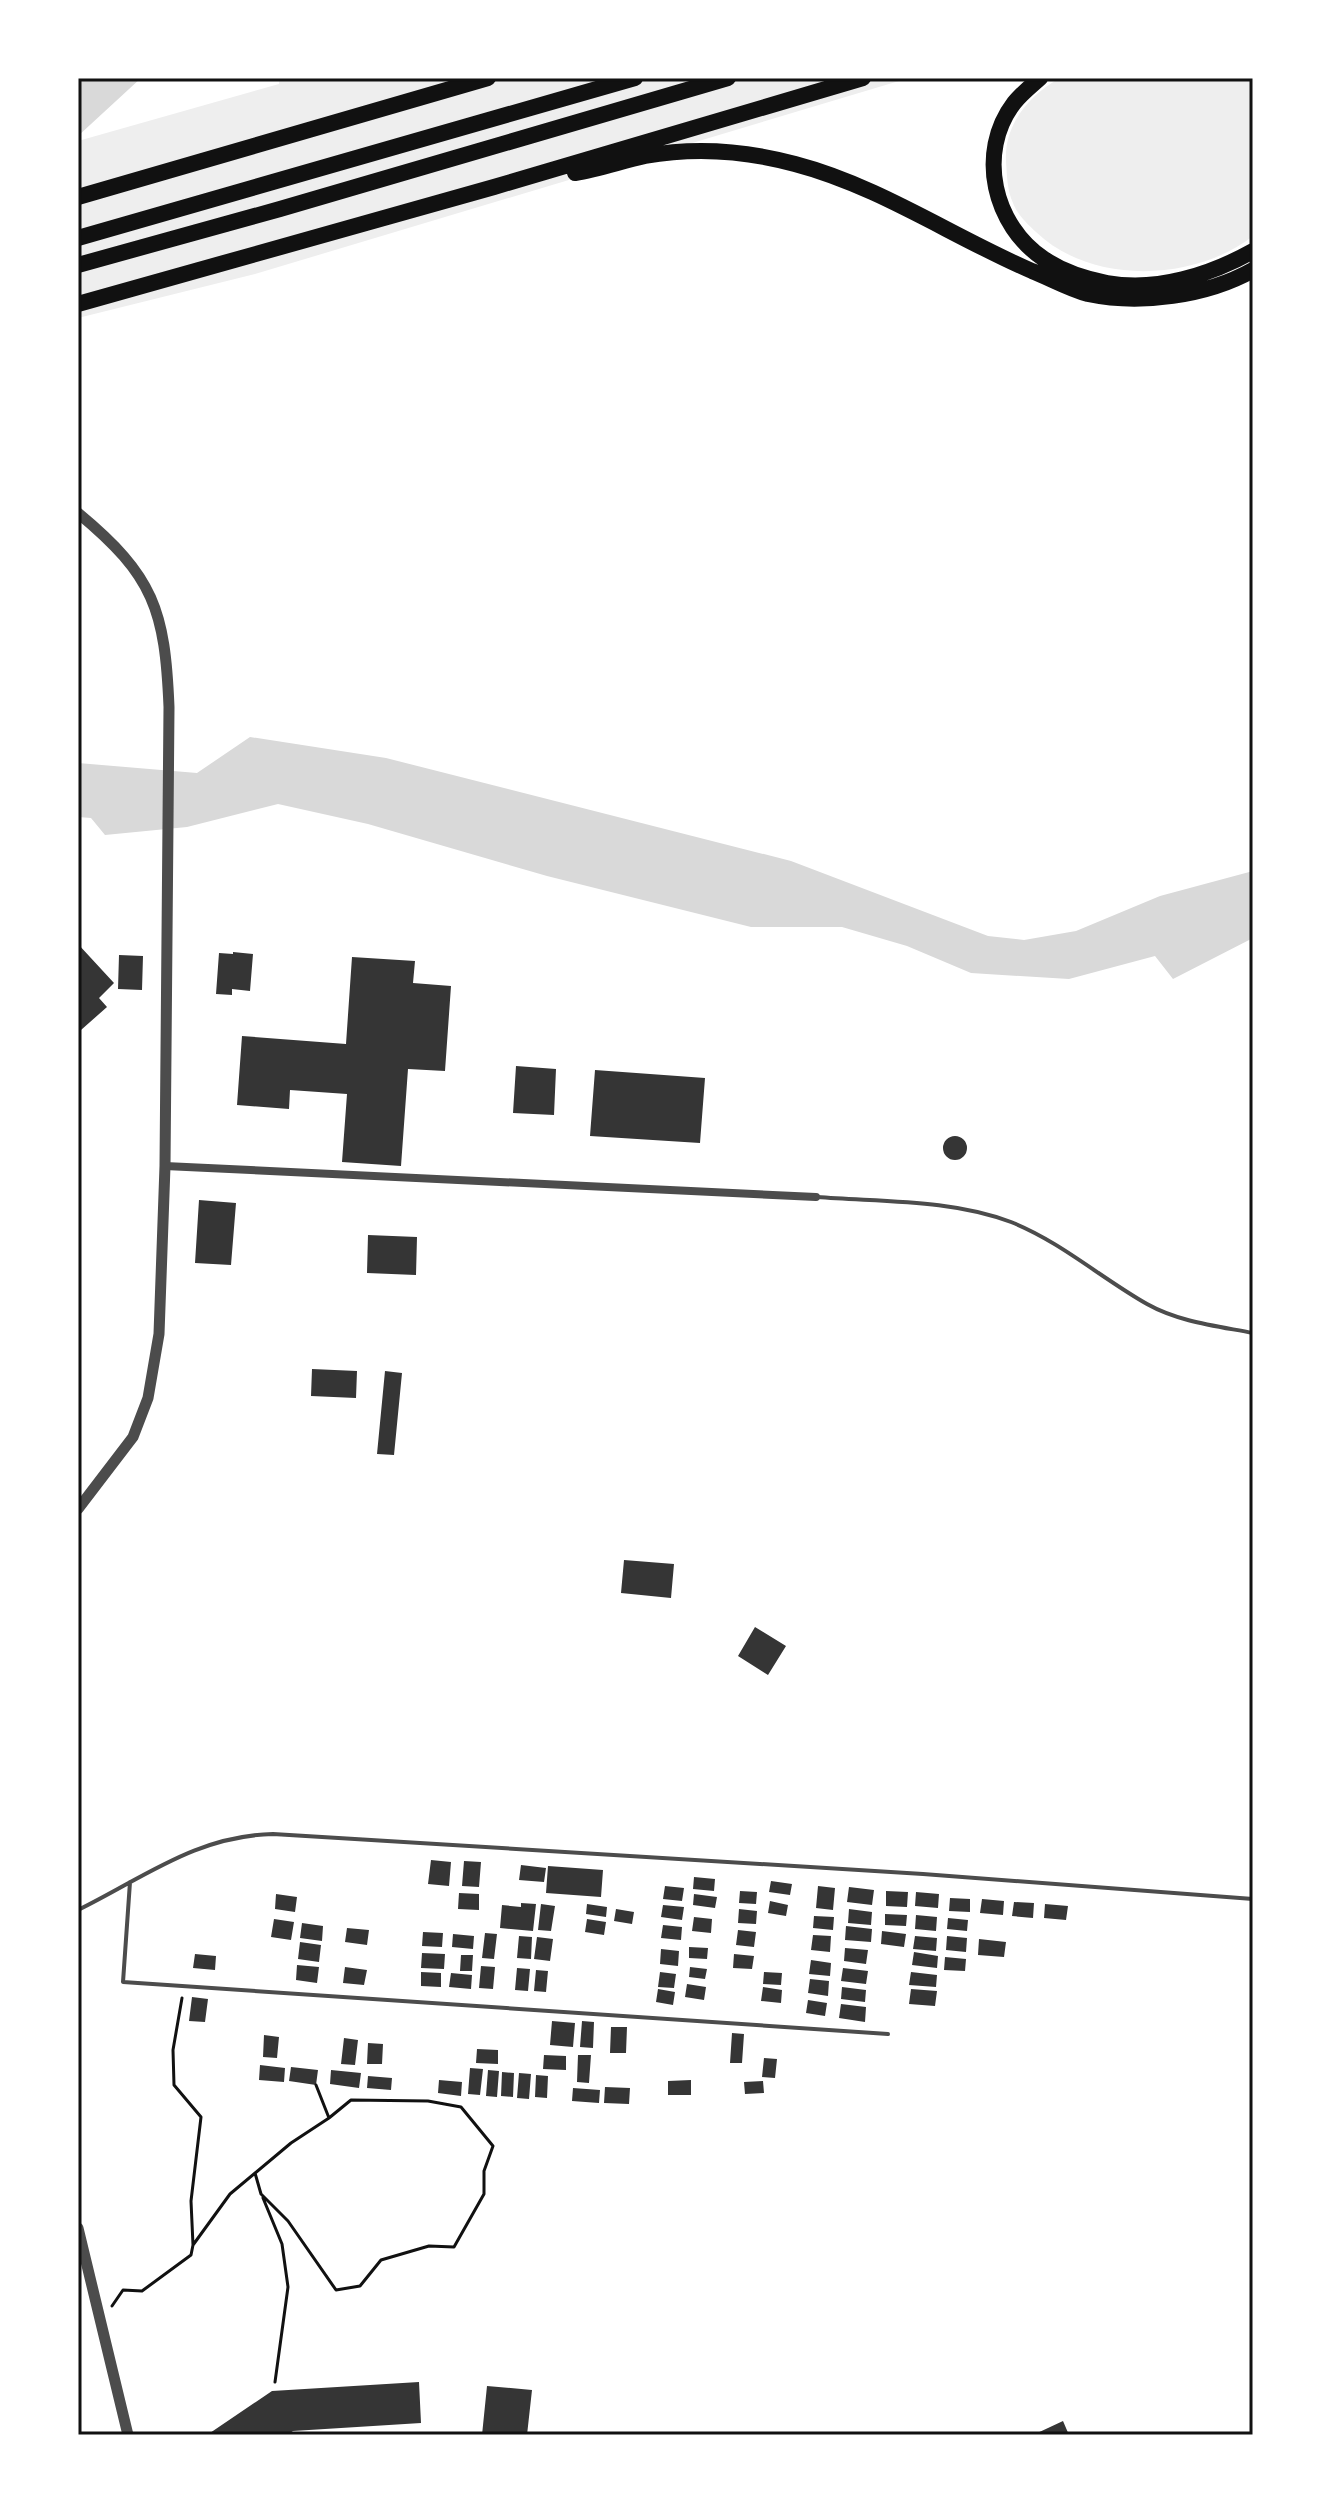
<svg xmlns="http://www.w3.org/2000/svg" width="1331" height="2513" font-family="Figtree,sans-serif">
	<rect width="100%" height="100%" fill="#fff"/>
	<path fill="#eee" d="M279,78H909L255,274L78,318V141L279,84Z
		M1060,78H1253V236C1194,282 1091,285 1036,232C1027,224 1017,214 1013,203C1007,190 1007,175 1006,161C1004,125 1029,95 1060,78Z"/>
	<path fill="#d9d9d9" d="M78,78H141L78,136Z
		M250,737L386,758L791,861L988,936L1024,940L1076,931L1160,896L1253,871V938L1173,979L1155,956L1069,979L971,973L907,946L842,927H751L547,876L368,824L278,804L187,827L105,835L91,818L78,817V763L197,773Z"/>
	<path fill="#353535" d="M78,944L114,983L99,998L107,1007L81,1030L78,1026Z
		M233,952L253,954L250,991L232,989V995L216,994L219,953L233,954Z
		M119,955L143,956L142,990L118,989Z
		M352,957L415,961L413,983L451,986L445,1071L408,1069L401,1166L342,1162L347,1094L290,1090L289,1109L237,1105L242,1036L346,1044Z
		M516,1066L556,1069L554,1115L513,1113Z
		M595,1070L705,1078L700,1143L590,1136Z
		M943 1148a12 12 0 1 1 24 0a12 12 0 1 1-24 0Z
		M199,1200L236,1203L231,1265L195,1263Z
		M368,1235L417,1237L416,1275L367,1273Z
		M312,1369L357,1371L356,1398L311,1396Z
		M385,1371L402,1373L394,1455L377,1454Z
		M624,1560L674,1564L671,1598L621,1593Z
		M755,1627L786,1646L768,1675L738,1656Z
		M431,1860L451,1862L449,1886L428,1884Z
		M464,1861L481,1862L479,1887L462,1886Z
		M521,1865L546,1868L544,1882L519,1880Z
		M548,1866L603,1870L601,1897L546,1893Z
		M694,1877L715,1879L714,1891L693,1889Z
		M771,1881L792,1884L790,1895L769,1892Z
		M665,1886L684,1888L682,1901L663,1899Z
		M818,1886L835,1888L833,1910L816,1908Z
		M849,1887L874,1890L872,1905L847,1902Z
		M740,1891L757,1892L756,1904L739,1903Z
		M886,1891L908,1892L907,1907L886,1906Z
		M916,1892L939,1894L938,1908L915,1906Z
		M459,1893L479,1894V1910L458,1909Z
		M276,1894L297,1897L295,1912L275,1909Z
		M694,1894L717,1897L715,1908L693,1905Z
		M950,1898L970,1899V1912L949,1911Z
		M982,1899L1004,1901L1003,1915L980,1913Z
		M770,1901L788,1905L786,1916L768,1913Z
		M1014,1902L1034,1903L1033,1918L1012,1916Z
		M521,1903L536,1904L533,1931L500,1928L502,1905L521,1907Z
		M541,1904L555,1906L551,1931L538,1930Z
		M587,1904L607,1907L606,1917L586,1914Z
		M1045,1904L1068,1906L1066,1920L1044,1918Z
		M663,1905L684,1907L682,1920L661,1917Z
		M616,1909L634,1912L632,1924L614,1921Z
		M739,1909L757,1911L756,1924L738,1923Z
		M849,1909L872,1912L871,1925L848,1923Z
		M885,1914L907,1915L906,1926L885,1925Z
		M916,1915L937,1917L936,1931L915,1929Z
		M814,1916L834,1917L833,1930L813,1928Z
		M694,1917L712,1919L711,1933L692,1931Z
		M948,1918L968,1920L967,1931L947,1929Z
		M274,1919L294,1922L291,1940L271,1937Z
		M587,1919L606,1922L604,1935L585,1932Z
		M302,1923L323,1926L322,1941L300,1938Z
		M663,1925L682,1927L681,1940L661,1938Z
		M846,1926L872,1929L871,1942L845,1940Z
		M347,1928L369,1930L367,1945L345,1942Z
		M738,1930L756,1932L754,1947L736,1945Z
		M882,1931L906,1934L904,1947L881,1944Z
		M423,1932L443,1933L442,1947L422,1946Z
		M485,1933L497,1934L494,1959L482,1958Z
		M453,1934L474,1936L473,1949L452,1947Z
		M813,1935L831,1936L830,1952L811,1950Z
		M519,1936L532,1937L531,1959L517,1958Z
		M915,1936L937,1938L936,1951L913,1949Z
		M947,1936L967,1938L966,1952L946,1950Z
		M537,1937L553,1939L550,1961L534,1959Z
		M979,1939L1006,1942L1004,1957L978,1955Z
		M300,1942L321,1945L319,1962L298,1959Z
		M689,1947L708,1948L707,1959L689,1958Z
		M845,1948L868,1950L866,1964L844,1961Z
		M661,1949L679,1951L678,1966L660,1964Z
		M914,1952L938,1956L937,1968L912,1965Z
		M422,1953L445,1954L444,1969L421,1968Z
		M195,1954L216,1956L215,1970L193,1968Z
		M734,1954L754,1956L752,1969L733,1968Z
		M461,1955H473L472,1971H460Z
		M945,1957L966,1959L965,1971L944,1970Z
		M811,1960L831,1963L830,1976L809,1974Z
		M297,1965L319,1967L317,1983L296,1980Z
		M481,1966L495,1967L493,1989L479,1988Z
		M345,1967L367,1970L364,1985L343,1983Z
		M690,1967L707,1969L705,1979L689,1977Z
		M517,1968L530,1969L528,1991L515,1990Z
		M843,1968L868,1971L866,1984L841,1981Z
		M536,1970L548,1971L546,1992L534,1991Z
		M421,1972L441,1973V1987L421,1986Z
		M660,1972L676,1974L674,1988L658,1987Z
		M764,1972L782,1973L781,1985L763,1984Z
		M911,1972L937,1975L936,1987L909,1985Z
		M451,1973L472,1975L471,1989L449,1987Z
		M810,1979L829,1981L828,1996L808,1993Z
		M687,1984L706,1987L704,2000L685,1997Z
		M763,1987L782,1990L781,2003L761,2001Z
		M842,1987L866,1990L865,2002L841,1999Z
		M658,1989L675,1992L673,2005L656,2002Z
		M911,1989L937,1991L935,2006L909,2004Z
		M192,1997L208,1999L205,2022L189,2021Z
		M808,2000L827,2003L825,2016L806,2013Z
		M841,2004L866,2007L865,2022L839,2018Z
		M552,2021L575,2023L573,2047L550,2045Z
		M582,2021L594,2022L593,2048L580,2047Z
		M611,2027H627L626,2053H610Z
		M732,2033L744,2034L742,2063H730Z
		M264,2035L279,2037L277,2058L263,2057Z
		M344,2038L358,2040L355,2065L341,2064Z
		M368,2043L383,2044L382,2064H367Z
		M477,2049L498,2050V2064L476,2063Z
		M544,2055L566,2056V2070L543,2069Z
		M578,2055H591L589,2083L577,2082Z
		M764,2058L777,2059L775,2078L762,2077Z
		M260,2065L285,2068L284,2082L259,2080Z
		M291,2067L318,2070L316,2085L289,2081Z
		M470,2068L483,2069L480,2095L468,2094Z
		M331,2070L361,2073L359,2088L330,2084Z
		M488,2070L499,2071L497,2097L486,2096Z
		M502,2072L514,2073L513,2097L501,2096Z
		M519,2073L531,2074L529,2099L517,2098Z
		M536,2075L548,2076L547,2098L535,2097Z
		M368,2076L392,2078L391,2090L367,2088Z
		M439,2080L462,2082L461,2096L438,2093Z
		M691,2080V2095H668V2081Z
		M763,2081L764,2093L745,2094L744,2082Z
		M605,2087L630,2088L629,2104L604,2103Z
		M573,2088L600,2090L599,2103L572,2101Z
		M419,2382L421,2423L293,2431L287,2435H207L272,2391Z
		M487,2386L532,2390L527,2435H482Z
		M1063,2421L1069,2435H1033Z"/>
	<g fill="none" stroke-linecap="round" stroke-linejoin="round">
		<path stroke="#111" stroke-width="3" d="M255,2173L261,2194L288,2221L336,2290L360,2286L381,2260L429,2246L454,2247L484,2194V2171L493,2146L461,2107L428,2101L351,2100L329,2118
			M263,2198L282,2244L288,2287L275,2382
			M193,2245L230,2194L291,2143L329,2118L316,2085
			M112,2306L123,2290L142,2291L191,2255L193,2245L191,2201L201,2117L174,2085L173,2050L182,1998"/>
		<path stroke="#4c4c4c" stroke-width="4" d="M817,1197C880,1202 951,1199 1011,1222C1061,1242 1101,1278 1147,1304C1179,1322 1217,1326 1253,1333
			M130,1882L123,1982L888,2034
			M78,1910C145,1877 196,1836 273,1834L923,1874L1253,1899"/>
		<path stroke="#4c4c4c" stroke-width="8" d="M165,1166L816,1197"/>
		<path stroke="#4c4c4c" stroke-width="11" d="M78,513C154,576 165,610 169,707L165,1166L159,1334L148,1398L133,1437L78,1509
			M78,2228L128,2435"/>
		<path stroke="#111" stroke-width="16" d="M1040,78C1031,86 1021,94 1014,103C976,153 994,226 1044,259C1062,271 1086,279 1107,283C1157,292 1210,275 1253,251
			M575,173C599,169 622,161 645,156C695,147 747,151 795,164C879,186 953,237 1032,271C1050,278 1069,289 1088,294C1140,305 1207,296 1253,270
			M78,197L488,78
			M78,238L635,78
			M78,265L280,209L728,78
			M78,304L494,187L863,78"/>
	</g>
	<rect width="1331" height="2513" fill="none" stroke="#ffffff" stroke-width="160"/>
	<rect x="80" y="80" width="1171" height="2353" fill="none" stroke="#111" stroke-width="3"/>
</svg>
